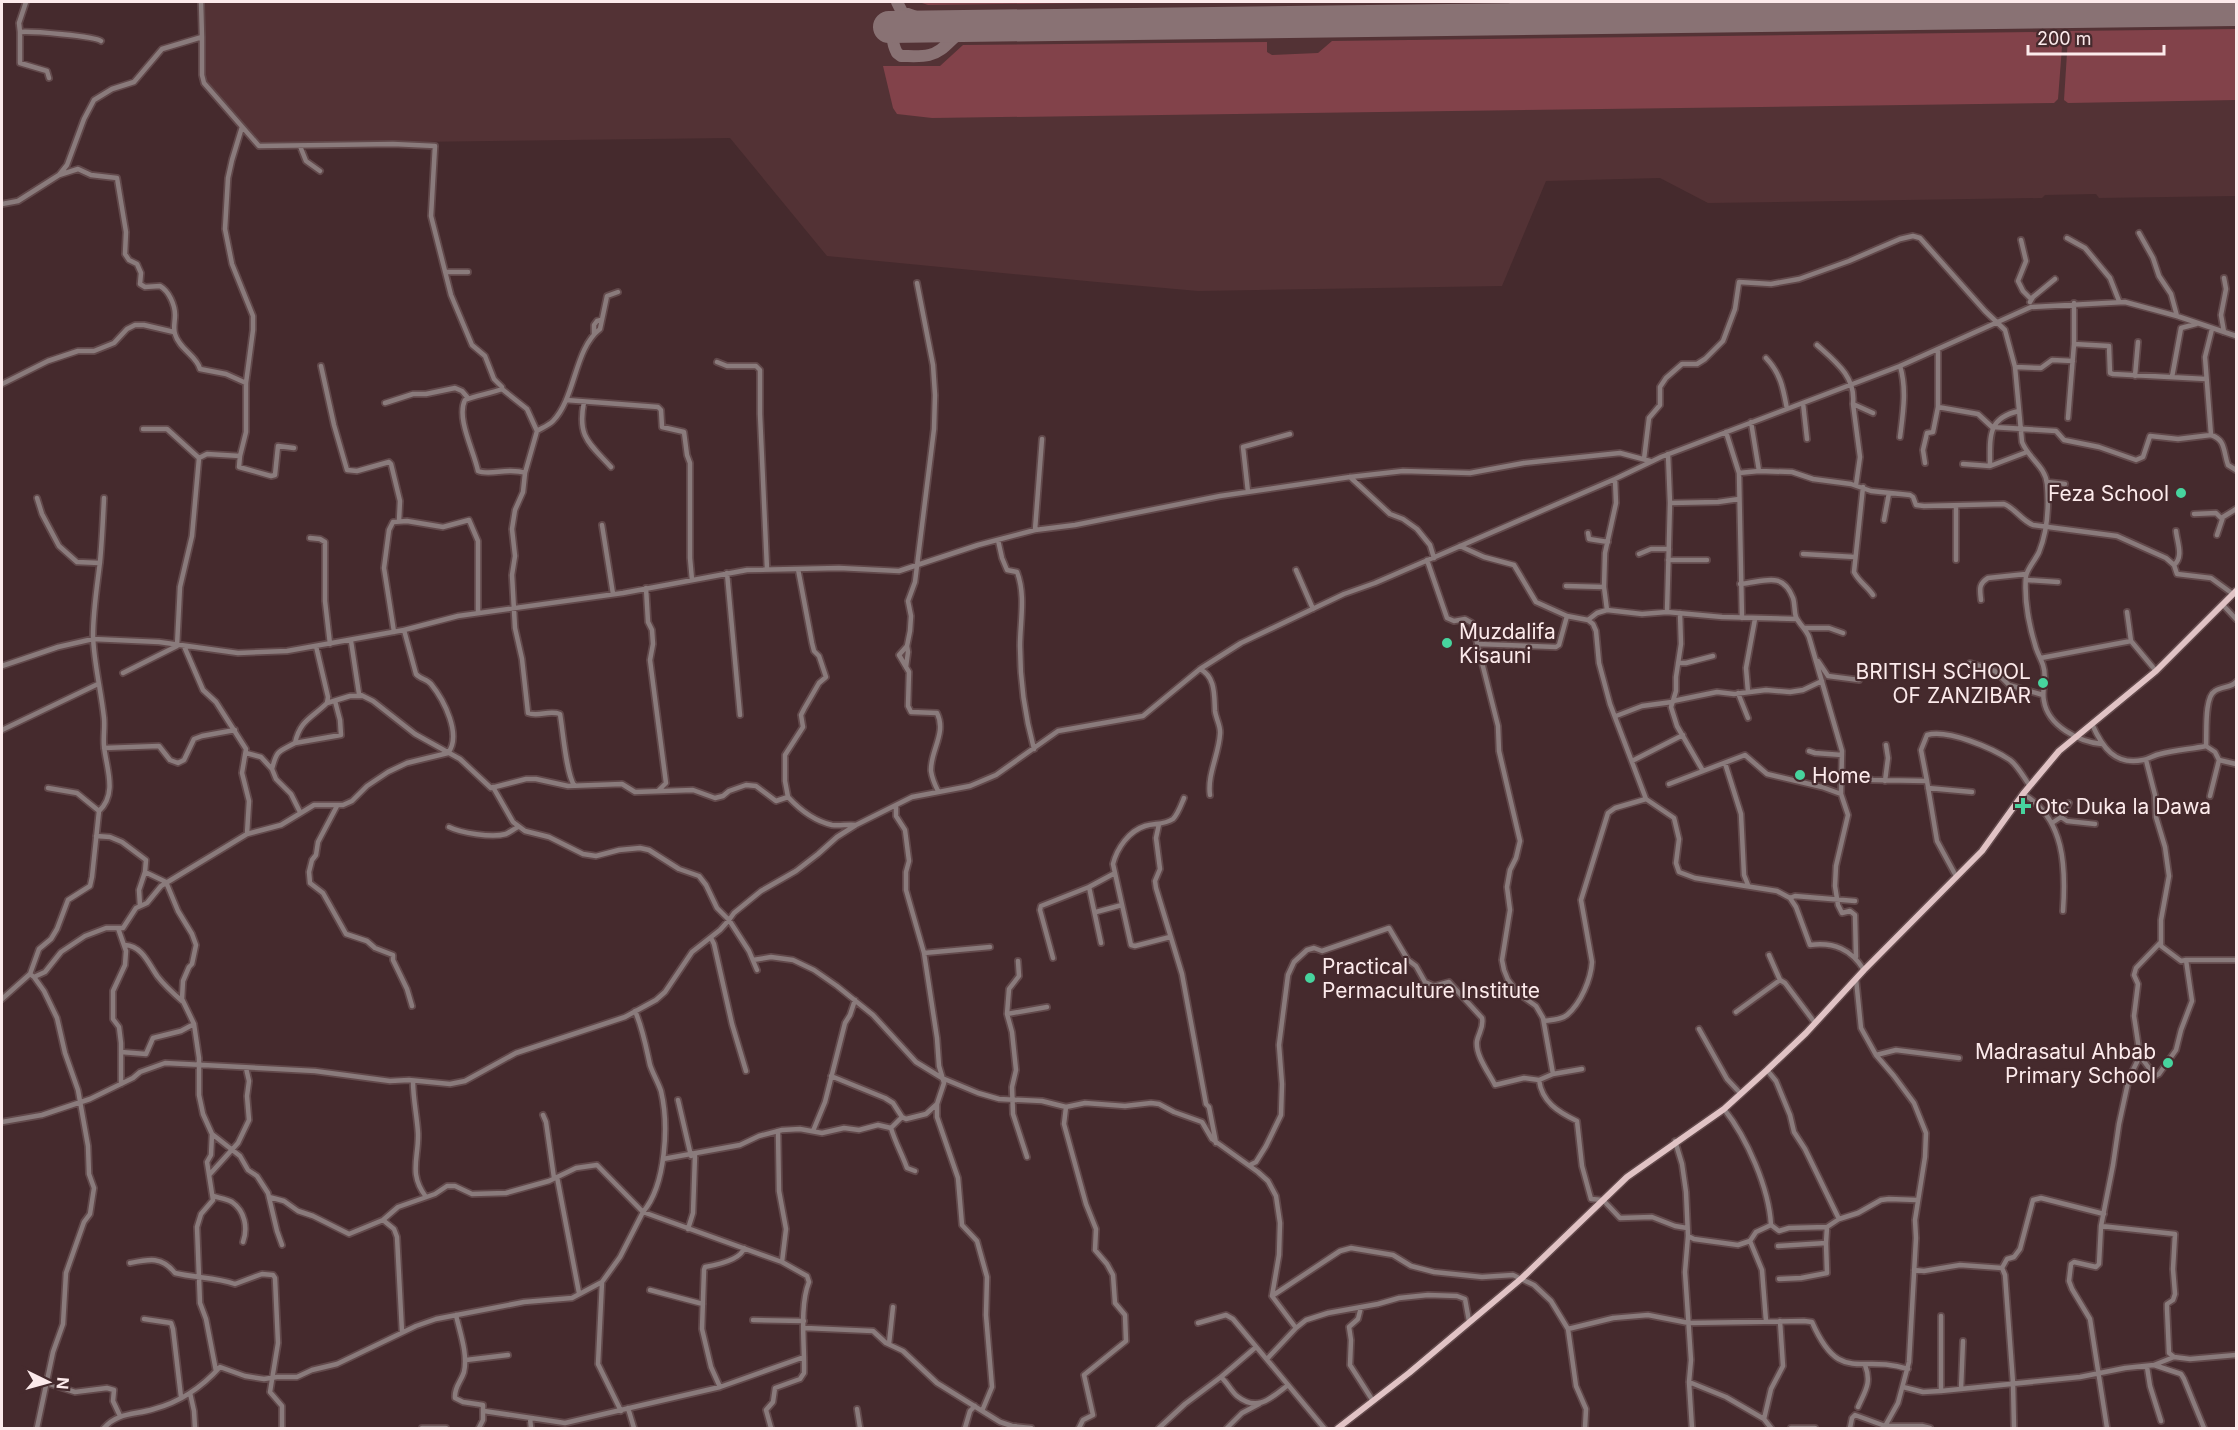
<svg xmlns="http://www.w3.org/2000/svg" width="2238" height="1430" font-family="Inter,sans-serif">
	<rect width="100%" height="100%" fill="#452a2d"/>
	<path fill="#533235" d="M204,2H2236V196L2099,198L2096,194L2045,195L2042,198L1708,203L1660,178L1546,181L1502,286L1198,291L1097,282L827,256L730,138L260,144L206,80Z"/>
	<path fill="#82424a" d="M919,2H1164L928,5Z
		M2236,29V100L2068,103L2064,100L2068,37L2070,31Z
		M2042,32H2061L2063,34L2058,99L2054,103L932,118L897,114L893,108L883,66H940L963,45L1267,42V52L1272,55L1318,53L1332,41Z"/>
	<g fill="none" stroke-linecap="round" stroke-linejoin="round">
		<path stroke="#897274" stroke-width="12" d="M897,2L902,12L916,17
			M1522,2C1528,14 1536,17 1550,18
			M2054,2L2061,8L2075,12
			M2025,12L2035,8L2042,2
			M1498,19L1510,13L1518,2
			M939,27L916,17C897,22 887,34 897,53L901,56C910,56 921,57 929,55C947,51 953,32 972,26"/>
		<path stroke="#897274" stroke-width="32" d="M889,27L2236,10"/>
		<g stroke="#62494b" stroke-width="8">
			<path id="minor" d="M20,32L19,23L26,2
				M202,37V75L204,83L259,146L393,144L435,146L431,216L451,295L472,345L485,356L494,379L502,387V389C489,394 477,395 465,400C456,418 474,451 478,471C490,476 509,467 525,473L523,492L515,510L512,529L515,556L512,575L515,628L522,659L528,713C538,717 549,710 560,714C563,731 566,773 574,785
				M49,78L47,71L20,63V32C31,31 94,36 101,41
				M242,127L232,160L228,178L225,229L232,264L253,316V330L246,383
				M300,146L306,161L320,171
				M59,175L78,169L91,175L117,178L126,232L125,254L129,260L137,264L141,273L140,284L145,287L160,286C169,291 175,305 175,315C175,322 173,328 175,334C179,349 197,356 200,369L226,374L246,383V432L240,456
				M2,204L18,201L59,175L67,165L84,119L94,100L112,89L134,82L162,49L202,37L201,2
				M2139,233L2153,258L2159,276L2171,294L2177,316
				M2067,238L2085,248L2110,278L2119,301
				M2021,240L2026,261L2018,281L2023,291L2031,299
				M446,272H468
				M2224,278L2226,289L2221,315L2224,332
				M917,283L933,365L935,395L934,429L915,582L908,601L911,616L910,631L907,646L899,655L909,672L908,706L911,712L937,713C947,733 930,751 931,771C932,778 935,785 938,791
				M2030,302L2033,297L2055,279
				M594,334V325L597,321L601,320
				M2074,344L2109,346L2110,373L2113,374L2206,379
				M1817,345C1836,362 1856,377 1853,404L1873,413
				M1938,349V407L1978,414L1992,427L2056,431L2064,440L2099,447L2136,460L2143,457L2150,436L2178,439L2211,435L2205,357L2212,329
				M1766,358C1781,374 1783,388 1787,409
				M717,362L727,366H756L760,370V414L767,569
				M321,366L334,425L347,470L357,471L389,462L391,464L400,501L399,521
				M1900,366C1907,389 1903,413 1900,437
				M2015,367L2041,368L2052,360L2073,361
				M2135,376L2138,342
				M2172,377L2181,328L2196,324
				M2,384L48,361L78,351H94L114,343L127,329L135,325H144L174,332
				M502,389L527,409L537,431
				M566,400L658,407L661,410L662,427L684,432L687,455L690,463V558L692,580
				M584,402C577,437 589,443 611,467
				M385,403L413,394H426L455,388L462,391L468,398
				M1803,403L1807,439
				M1853,404L1860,457L1856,485
				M2068,418L2074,344V303
				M1751,422L1759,471
				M1726,432L1739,473L1742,618
				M2211,435C2226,440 2223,451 2228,465L2236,470
				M199,458L207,454L240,456L239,467L271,476L275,475L278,446L294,448
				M1644,459L1649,418L1660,405V387L1666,378L1682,364H1697L1705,359L1723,341L1735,309L1739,282L1771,284L1799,279L1849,261L1900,239L1913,236L1920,238L1985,311L2005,330L2015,367L2022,442C2028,458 2046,467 2047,484C2049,506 2047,532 2039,552C2036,559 2027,569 2026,576C2024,598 2029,626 2036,648C2038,654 2041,659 2043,665C2048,680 2041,689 2044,701C2048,726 2079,742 2102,744
				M1925,463L1923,450L1927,433L1933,432L1938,407
				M1963,464L1990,466L2027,452
				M1990,466C1990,437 1987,418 2019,411
				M525,473L537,431C542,428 549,425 553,421C576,397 574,349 600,329L607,296L618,292
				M1739,473L1759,471L1792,472L1813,479L1851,484L1871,491L1910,495L1913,497L1916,505L1924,506L2004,504C2016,509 2021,520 2033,525L2117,536L2166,558L2174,565L2177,574L2211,578L2233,594
				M1350,477L1390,514L1403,519L1417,529L1430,545L1434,558
				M1615,479L1616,503L1605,553L1604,587L1607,610L1642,614L1667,612L1722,617L1797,619
				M2047,482L2065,484
				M1863,487L1854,572C1859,582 1867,586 1873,595
				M1248,492L1243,447L1290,434
				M37,498L42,514L59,546L77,562L100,563
				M1670,503L1718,502L1739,499
				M1956,506V560
				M2194,514L2216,513L2222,519
				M1884,520L1889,493
				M602,525L613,594
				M1035,530L1042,439
				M1588,533L1589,539L1608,542
				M2217,535L2223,517L2236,509
				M310,538L320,539L325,542V601L330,644
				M998,540L1002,558L1007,570L1017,572C1026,595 1020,622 1020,646C1020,681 1025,716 1034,749
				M1460,546L1484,557L1514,565L1536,602L1567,616L1588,620L1593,624L1596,631L1599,663L1610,704L1646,799L1674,818L1679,839L1676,863L1679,872L1695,878L1777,891L1790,898L1796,907L1810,945C1834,942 1851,949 1864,970
				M1639,554L1651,549H1669
				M1803,554L1855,557
				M1427,560L1447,618L1454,621L1465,619L1472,623L1498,726L1499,751L1520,841L1516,858L1510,870L1507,887L1510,910L1502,960L1504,970L1508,980L1519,994L1536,1006L1543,1018L1553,1074L1539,1080
				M1668,560H1707
				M2174,565C2184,557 2177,542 2176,531
				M1296,570L1313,609
				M727,573L740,715
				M2027,580L2058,582
				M1740,584C1764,582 1782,570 1793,598C1795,604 1794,611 1796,617C1799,624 1806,629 1809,637L1842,751L1841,794L1848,815L1836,866L1835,886L1838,905L1842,913L1850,911L1855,915L1856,957
				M1566,586L1604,587
				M646,588L648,622L652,630L653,644L650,660L666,783L659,790
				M1981,600C1980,590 1978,584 1988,578L2026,574
				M2223,605L2236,619
				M1667,612L1670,503L1668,454
				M2127,612L2131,641
				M1588,620L1597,613L1607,610
				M1805,628H1829L1843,633
				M394,632L384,568L389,530L393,522L407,521L443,527L469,520L478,541V613
				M351,641L359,694L373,701L415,734L460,759L491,788L526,779H536L568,786L622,784L635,792L693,790L715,798L723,796L729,791L746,785L756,786L776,801L788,797C801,811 814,821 832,825C840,826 848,824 856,825
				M1477,644L1556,647L1559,645L1567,616
				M184,646L203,690L216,702L246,749L242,773L249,801L247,834
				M2041,658L2131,641L2156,671
				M1818,661L1828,676L1859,680
				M1678,663H1686L1713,656
				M1970,663L1995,671L2009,685L2043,695
				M2,666L58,647L93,639L159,642L238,653L287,651L404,630L458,616L623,593L747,570L839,568L899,571L978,545L1035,530L1075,525L1220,496L1350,477L1403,471L1470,473L1524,463L1620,453L1650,461
				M906,667L908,652L907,646
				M1200,669C1216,677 1214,696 1215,711C1216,719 1221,726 1220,734C1219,754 1207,775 1210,795
				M123,673L177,646L180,587L192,536L199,458L167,429H143
				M1748,692L1746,668L1755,619
				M1738,693L1748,718
				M1673,701L1676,691V677L1681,644L1680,613
				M327,703L350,696H363
				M1616,716L1642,706L1672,702
				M2092,724C2102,747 2115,766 2143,760C2149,759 2154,755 2160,754C2176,750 2191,749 2206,746
				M2,730L98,684
				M295,743L341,735L340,720L335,701
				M2206,746C2207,733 2204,697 2215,691C2222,686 2231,688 2236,682
				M2206,746L2215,752L2219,760L2236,764
				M104,748L159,746L170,760L178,763L184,760L194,739L202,736L235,730
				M1809,751L1815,753L1842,755
				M246,753L261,757L272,769L276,779L291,794L300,812
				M2146,760L2155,795L2156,817L2165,847L2169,876L2161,920V946L2181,961L2186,960H2236
				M1632,761L1683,735
				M1725,763L1741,814L1744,875L1748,885
				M272,769C277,749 279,752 295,743C300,720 312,718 327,703L328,697L316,646
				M1703,771L1677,726L1671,707L1673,701L1717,692L1734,694L1766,690L1790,692L1803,690L1822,681
				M1840,773L1873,780L1927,781L1937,841L1956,876
				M1885,781L1888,758L1886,745
				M1927,781L1921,750L1927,735C1948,729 1992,748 2010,760C2018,766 2024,778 2030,786
				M1669,784L1745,755L1767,774L1822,787L1841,794
				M493,787L513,822L525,831L549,837L583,854L596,856L619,850L640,848L649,850L679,869L699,876L706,885L717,908L729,920L734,913L761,891L796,871L818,854L837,837L856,825L912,797L970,786L996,775L1058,731L1143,716L1200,669L1241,643L1344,594L1375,583L1615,479L1661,457L1900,366L2031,307L2125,302L2177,316L2236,336
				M48,788L77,793L99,811
				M1928,788L1972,792
				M2023,794C2065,818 2066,868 2063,911
				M2210,796L2219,760
				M788,797L785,781V755L803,727L801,715L804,709L819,683L826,677L819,656L814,651L812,643L798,569
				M337,806L318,842L316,855L312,860L309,872L310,883L323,893L346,934L367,941L375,948L393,955V960L407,989L412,1006
				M896,806V816L905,830L909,861L906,872V890L924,953L937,1038L939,1066L944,1083L937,1104V1117L958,1178L962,1225L977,1241L987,1277L986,1315L992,1387L982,1411
				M2061,817L2067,821L2095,824
				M2052,823L2061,817L2069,803
				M1159,824L1156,838L1160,869L1155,881L1156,888L1182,974L1206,1104L1209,1107L1216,1143
				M449,827C461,833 492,838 506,834C510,832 514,829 518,827
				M96,836L110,837L122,842L146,860L145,872L166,882L178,911L192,934L196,945L192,964L189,967L183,981L182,999L194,1024L181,1031L153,1038L146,1054L121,1052
				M1790,898L1795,896L1855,901
				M140,906L139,890L145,872
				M1096,912L1122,905
				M118,928L126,951L125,965L113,991V1019L119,1027L121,1043V1084
				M1170,937L1135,946L1131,945L1113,864C1117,848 1129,831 1145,826C1155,823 1164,825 1173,819C1178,814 1181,805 1184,798
				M711,938L714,944L732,1024L746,1071
				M1101,943L1089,887L1115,873
				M125,945C143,946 149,965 158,977C165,986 174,994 182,1001
				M924,953L990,947
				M1769,955L1780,980L1785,983L1815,1023
				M1053,958L1040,910L1041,906L1089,887
				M753,960L771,957L793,960L814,970L837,986L873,1015L916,1062L942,1078L978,1093L999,1099L1042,1101L1066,1107L1064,1124L1086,1204L1096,1229L1095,1250L1107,1264L1113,1275L1115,1303L1125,1315L1126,1341L1084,1375L1093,1415L1083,1420L1079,1428
				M1018,961L1019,976L1009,989L1007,1014L1012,1032L1016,1070L1012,1087L1013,1114L1027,1157
				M30,974L34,977L45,972L61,952L85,936L106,928H123L136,908L147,903L161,886L247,834L281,825L314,805H343L352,801L367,786L388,772L407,763L448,753C462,735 444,700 431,684C427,679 420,679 416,674L404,630
				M34,977L44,991L57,1018L65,1053L78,1090L88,1146L89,1174L94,1188L90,1214L84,1222L66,1273L63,1324L53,1352L37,1428
				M1856,979L1861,1028L1876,1055L1894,1076L1914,1103L1926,1133L1925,1157L1915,1220L1916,1238L1909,1362L1898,1403L1884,1428
				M2,999L30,974L39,949L51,939L57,929L68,900L90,886L92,877L99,811C118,794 106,767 104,746C103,737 105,727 104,718C101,690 94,664 93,636C93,611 97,587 100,562C102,541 103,519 104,498
				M1736,1012L1780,980
				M1007,1014L1047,1007
				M1544,1021C1552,1020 1561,1020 1567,1015C1581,1003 1591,979 1592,962L1581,900L1608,813L1615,808L1646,799
				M194,1024L199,1058V1095L203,1114L212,1134L240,1156L248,1170L257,1176L268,1193L277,1231L282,1245
				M1699,1029L1727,1079L1741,1094
				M1876,1055L1896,1050L1959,1058
				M2140,1056L2155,1076L2159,1074L2176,1050L2181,1030L2192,1001L2186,960
				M1767,1070L1776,1081L1790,1115L1794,1132L1805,1149L1839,1219
				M1553,1074L1582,1069
				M831,1076L885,1098L893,1103L902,1117L891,1128
				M413,1081C413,1099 417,1116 418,1133C419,1158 408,1173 426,1197
				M678,1100L691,1156
				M1066,1107L1085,1103L1125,1106L1151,1103L1159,1104L1174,1112L1202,1122L1212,1139L1258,1172L1268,1181L1276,1196L1280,1223L1279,1255L1272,1296L1296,1328L1267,1359
				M1724,1109C1747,1138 1769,1188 1771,1225L1756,1232L1750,1241
				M543,1115L546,1122L554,1178
				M902,1117L906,1119L926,1114L937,1104
				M2,1122L42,1115L90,1099L133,1078L140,1072L165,1063L315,1071L390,1081L409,1080L450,1084L465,1081L516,1053L625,1017L656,1000L665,992L692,952L720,930L729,920L749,951L757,970
				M813,1131L825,1102L845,1023L850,1015L855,1000
				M212,1134L211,1155L207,1162L213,1200L201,1214L197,1227L200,1303L206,1319L216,1371
				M1675,1141L1682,1164L1686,1192L1688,1236L1685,1272L1691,1360L1689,1382L1692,1428
				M663,1159L740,1145L759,1136L782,1130L800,1129L822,1133L844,1128L859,1130L878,1125L891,1128C895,1142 902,1154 907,1168L915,1171
				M1250,1165L1256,1162L1266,1146L1281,1115L1282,1084L1279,1045L1288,975L1294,962L1307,950L1314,948L1322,951L1389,928L1408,960L1416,966L1425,982L1434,986L1449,982L1482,1018C1484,1027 1479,1032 1477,1041C1475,1055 1489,1073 1495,1085L1524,1078L1539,1080C1542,1102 1558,1112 1577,1121L1582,1166L1591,1199L1603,1200L1620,1218L1652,1217L1675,1226L1687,1228
				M210,1174L238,1143L249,1120L247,1096L249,1081L246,1068
				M557,1177L579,1293
				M213,1196C219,1198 227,1199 232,1202C245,1211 248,1228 243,1242
				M269,1197L284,1201L298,1211L313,1216L349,1234L383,1220L398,1207L435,1194L447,1186H455L472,1194L506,1193L549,1181L576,1168L597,1165L643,1212C666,1185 669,1125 661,1091C658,1082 653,1074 650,1065C646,1047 643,1029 635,1011
				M383,1220L394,1229L397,1237L402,1332
				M1771,1225L1779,1231L1789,1228L1827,1227
				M2101,1226L2175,1234L2173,1269L2175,1294L2173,1300L2167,1304V1309L2169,1353L2174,1357
				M688,1229L693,1213L695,1155
				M1688,1236L1694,1239L1738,1245L1750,1241L1762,1270L1766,1321
				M1778,1246L1826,1243L1827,1227L1839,1219L1858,1213L1881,1200L1889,1199L1917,1200
				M130,1263C149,1259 162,1256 175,1273C195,1278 216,1277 235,1284L262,1274L273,1275L275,1278L278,1343L270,1392L282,1406V1428
				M1914,1270L1924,1271L1960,1265L2002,1268
				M1779,1279L1801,1278L1827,1273L1826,1243
				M602,1282L598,1364L621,1411
				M650,1290L703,1304
				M1272,1296L1340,1251L1351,1248L1393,1255L1411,1266L1434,1272L1482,1277L1513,1275L1534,1285L1551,1301L1568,1329L1576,1386L1586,1409L1585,1428
				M1361,1307L1358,1319L1349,1327L1351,1340L1350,1365L1373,1401
				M456,1315C460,1333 468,1354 464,1372C461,1382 454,1387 455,1398L463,1402L483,1405V1420L479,1428
				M144,1319L171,1323L173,1329L181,1397
				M753,1320L804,1321
				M1198,1323L1226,1315L1233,1319L1324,1428
				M805,1328L873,1331L886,1343L903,1351L937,1383L1000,1422L1012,1426L1031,1428
				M1296,1328L1306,1320L1328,1313L1378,1304L1399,1298L1428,1295L1457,1296L1465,1299L1469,1321
				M1568,1329L1613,1318L1648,1315L1689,1323L1804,1321L1812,1322C1840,1386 1860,1353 1908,1369
				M889,1344L893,1307
				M466,1360L508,1355
				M2154,1365L2181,1374L2184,1379L2204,1428
				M2147,1367L2150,1386L2161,1421
				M1221,1377L1256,1347
				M1689,1382L1726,1397L1764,1419
				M47,1383L75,1392L107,1388L114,1390L113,1401L120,1416
				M720,1387L711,1367L702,1329L704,1270L705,1267C716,1265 741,1260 744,1248
				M1903,1387L1923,1392L1941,1391L2080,1377L2125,1368L2154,1365L2174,1357L2190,1359L2236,1355
				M1961,1389L1963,1341
				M1941,1391V1316
				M190,1393L194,1411L195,1428
				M1858,1407C1865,1391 1872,1383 1865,1365
				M628,1408L634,1428
				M857,1409L860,1428
				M484,1411L565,1423L720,1387L804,1357
				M530,1418L531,1428
				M104,1428C118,1412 135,1415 154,1409C180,1402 203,1386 220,1367L245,1376L264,1379L277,1377H297L312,1370L337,1364L416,1326L436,1319L524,1302L572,1298L602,1282L620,1257L643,1212L782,1262
				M422,1428H446
				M771,1428L766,1410L773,1402L775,1388L800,1379L804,1373C805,1346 799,1307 809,1282L807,1276L782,1262L786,1229L779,1191L778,1131
				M965,1428L970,1411L975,1406
				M1159,1428L1185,1404L1221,1377C1227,1382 1231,1391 1237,1396C1258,1413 1272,1397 1288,1385
				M1227,1428L1242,1413L1259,1404
				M1771,1428L1764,1419L1771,1389L1783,1366L1780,1321
				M1791,1428H1815
				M1850,1428L1852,1418L1855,1415L1885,1426H1922L1930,1428
				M2014,1428L2013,1383L2005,1275L2002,1268L2007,1259L2014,1257L2020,1249L2033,1200L2041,1198L2104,1214
				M2107,1428L2090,1319L2072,1289L2069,1281L2071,1264L2074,1262L2096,1267L2099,1264L2101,1226L2113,1165L2119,1124L2129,1078L2140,1056L2134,1016L2138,984L2134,975L2136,968L2161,942"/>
		</g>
		<g stroke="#62494b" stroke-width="9">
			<path id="major" d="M1338,1428L1409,1373L1522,1278L1627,1177L1724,1109L1767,1070L1806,1033L1864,970L1982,851L2023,794L2059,751L2156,671L2236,591"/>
		</g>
		<use href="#minor" stroke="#8a7b7c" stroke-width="4.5"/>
		<use href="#major" stroke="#e1c3c5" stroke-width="6"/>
	</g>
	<g fill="#47d49e" stroke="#452a2d" stroke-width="2">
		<circle cx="2181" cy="493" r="6"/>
		<circle cx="1447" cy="643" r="6"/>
		<circle cx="2043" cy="683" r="6"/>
		<circle cx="1800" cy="775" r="6"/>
		<path d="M2020 797h6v6h6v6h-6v6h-6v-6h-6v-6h6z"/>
		<circle cx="1310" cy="978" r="6"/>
		<circle cx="2168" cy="1063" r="6"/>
	</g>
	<g text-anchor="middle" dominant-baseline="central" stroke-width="4.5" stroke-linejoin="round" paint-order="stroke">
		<g font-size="21" fill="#fceaeb" stroke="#452a2d" text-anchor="start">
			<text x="2169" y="493" text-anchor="end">Feza School</text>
			<text x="1459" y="631">Muzdalifa<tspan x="1459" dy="24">Kisauni</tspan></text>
			<text x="2031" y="671" text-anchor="end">BRITISH SCHOOL<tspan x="2031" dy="24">OF ZANZIBAR</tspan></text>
			<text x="1812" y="775">Home</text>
			<text x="2035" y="806">Otc Duka la Dawa</text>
			<text x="1322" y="966">Practical<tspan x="1322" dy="24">Permaculture Institute</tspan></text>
			<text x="2156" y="1051" text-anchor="end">Madrasatul Ahbab<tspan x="2156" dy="24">Primary School</tspan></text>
		</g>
	</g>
	<rect width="2238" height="1430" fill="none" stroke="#fceaeb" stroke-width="6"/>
	<g transform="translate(48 1382) rotate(95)" stroke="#452a2d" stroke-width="4.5" paint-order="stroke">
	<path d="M0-4.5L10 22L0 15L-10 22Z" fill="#fceaeb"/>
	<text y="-9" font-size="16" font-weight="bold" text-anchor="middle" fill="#fceaeb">N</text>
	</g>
	<path d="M2028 45v9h136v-9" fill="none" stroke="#fceaeb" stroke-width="3"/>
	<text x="2037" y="45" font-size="18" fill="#fceaeb" stroke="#452a2d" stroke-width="4.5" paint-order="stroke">200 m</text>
</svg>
